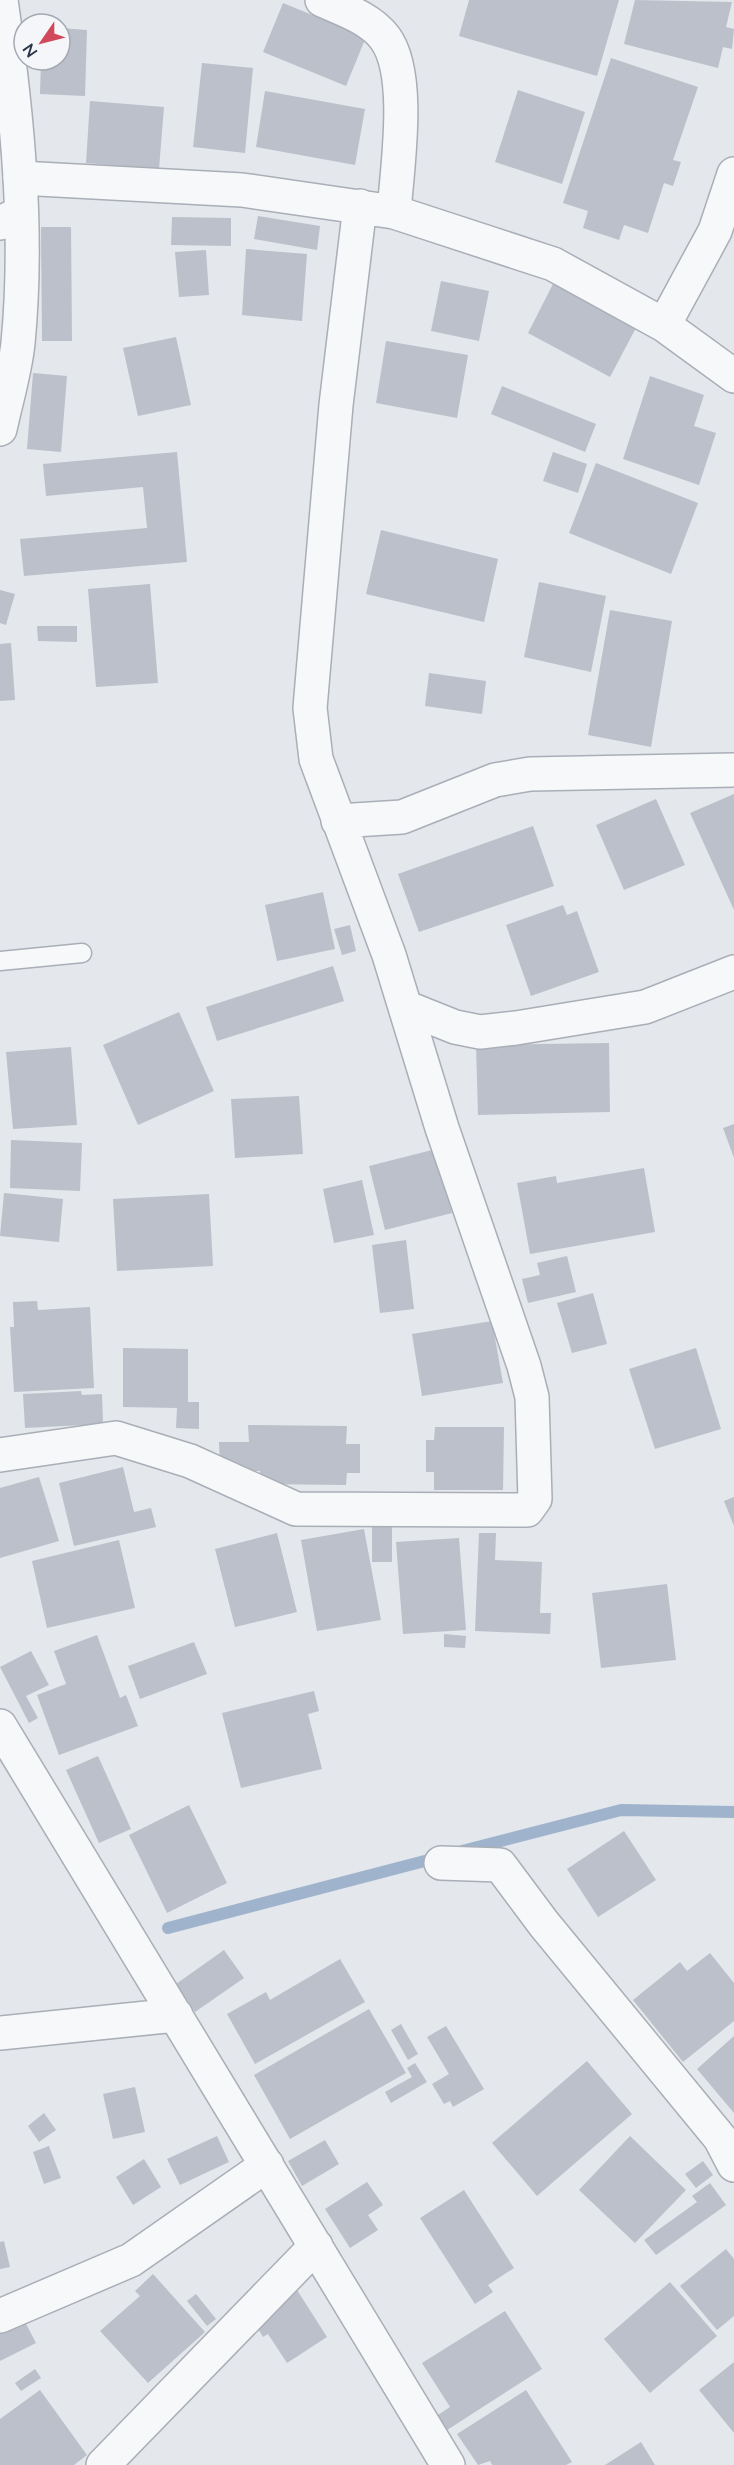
<svg xmlns="http://www.w3.org/2000/svg" width="734" height="2465" font-family="Lato,sans-serif">
	<rect width="100%" height="100%" fill="#e4e7ec"/>
	<g fill="none" stroke-linecap="round" stroke-linejoin="round">
		<path stroke="#9fb4cc" stroke-width="12" d="M462,1851L621,1810L734,1812
			M168,1928L440,1857"/>
	</g>
	<path fill="#bbc0ca" d="M469,0H619L597,76L459,36Z
		M635,0L732,2L726,27L734,29L732,49L723,47L718,68L624,44Z
		M283,3L366,37L346,86L263,52Z
		M60,28L87,30L85,96L40,94L41,60H60Z
		M611,58L698,87L673,160L681,162L673,186L664,183L648,233L624,225L619,240L583,228L588,211L563,203Z
		M202,63L253,68L245,153L193,147Z
		M518,90L585,112L562,184L495,162Z
		M265,91L365,109L355,165L256,147Z
		M90,101L164,107L159,169L86,163Z
		M258,216L320,226L317,250L254,239Z
		M172,217L231,218V246L171,245Z
		M41,227H71L72,341H42Z
		M246,249L307,254L302,321L242,315Z
		M206,250L209,295L179,297L175,252Z
		M555,280L638,324L610,377L528,333Z
		M441,281L489,291L479,341L431,331Z
		M176,337L191,405L138,416L123,348Z
		M386,341L468,355L457,418L376,403Z
		M33,373L67,376L61,452L27,449Z
		M650,376L704,395L694,426L716,433L699,485L623,459Z
		M502,386L596,424L585,452L491,414Z
		M177,452L187,562L24,576L20,539L147,528L143,487L46,496L43,464Z
		M553,452L587,464L578,493L543,481Z
		M596,463L698,503L671,574L569,533Z
		M381,530L498,559L484,622L366,594Z
		M539,582L606,596L591,672L524,657Z
		M150,584L158,683L96,687L88,589Z
		M0,590L15,594L6,625L0,623Z
		M610,610L672,621L651,747L588,735Z
		M37,626H77V642L38,641Z
		M11,643L15,700L0,701V644Z
		M429,673L486,681L482,714L425,706Z
		M734,794V910L690,813Z
		M656,799L685,865L624,890L596,825Z
		M533,826L554,886L419,932L398,874Z
		M323,892L335,949L277,961L265,905Z
		M563,905L567,915L577,911L599,972L531,996L506,925Z
		M350,925L356,951L342,955L334,929Z
		M333,966L344,1001L217,1041L206,1007Z
		M179,1012L214,1091L138,1125L103,1045Z
		M609,1043L610,1112L478,1115L476,1045Z
		M71,1047L77,1125L13,1129L6,1052Z
		M299,1096L303,1154L235,1158L231,1099Z
		M734,1124V1158L723,1128Z
		M11,1140L82,1143L80,1191L10,1188Z
		M436,1149L452,1213L385,1230L369,1166Z
		M644,1168L655,1232L530,1254L517,1183L556,1176L557,1183Z
		M362,1180L374,1235L334,1243L323,1189Z
		M4,1193L63,1199L59,1242L0,1236Z
		M209,1194L213,1266L117,1271L113,1199Z
		M406,1240L414,1309L380,1313L372,1245Z
		M567,1256L576,1292L528,1303L522,1279L540,1275L537,1263Z
		M593,1293L607,1344L572,1353L557,1303Z
		M37,1301L38,1310L90,1307L94,1388L14,1392L10,1327H14L13,1302Z
		M492,1321L503,1383L422,1396L412,1334Z
		M123,1348L188,1349V1402H199V1429L176,1428L177,1408L123,1407Z
		M696,1348L721,1429L655,1449L629,1369Z
		M81,1391L82,1395L102,1394L103,1424L25,1428L23,1394Z
		M248,1425L347,1426L346,1444H360V1473H347L346,1485L260,1484V1471H220L219,1442H249Z
		M435,1427H504L503,1490H434V1472H426V1440H434Z
		M123,1467L134,1512L151,1508L156,1527L74,1546L59,1483Z
		M39,1477L59,1541L0,1558V1488Z
		M734,1497V1526L724,1501Z
		M372,1523H392V1562H372Z
		M364,1529L381,1620L317,1631L301,1540Z
		M277,1533L297,1612L235,1627L215,1549Z
		M479,1533H496L495,1560L542,1562L540,1613H551L550,1634L475,1631Z
		M459,1538L466,1630L403,1634L396,1542Z
		M119,1540L135,1608L47,1628L32,1561Z
		M667,1584L676,1660L601,1668L592,1593Z
		M444,1634L466,1636L465,1648L444,1647Z
		M97,1635L120,1698L126,1695L138,1726L59,1755L37,1695L66,1684L54,1651Z
		M194,1642L207,1674L140,1699L128,1666Z
		M31,1651L49,1685L26,1696L38,1718L29,1723L0,1667Z
		M314,1691L319,1711L308,1714L322,1769L241,1788L222,1713Z
		M98,1756L131,1829L99,1843L66,1770Z
		M189,1805L227,1883L167,1913L129,1835Z
		M624,1831L656,1880L598,1917L567,1869Z
		M224,1950L244,1978L195,2012L176,1984Z
		M710,1953L734,1983V2021L683,2062L633,2000L680,1962L687,1971Z
		M340,1959L365,2002L255,2064L227,2014L266,1992L270,2000Z
		M369,2009L406,2073L290,2139L254,2075Z
		M401,2024L418,2054L408,2060L391,2030Z
		M446,2026L484,2089L453,2107L450,2101L444,2104L432,2084L449,2074L427,2037Z
		M734,2036V2113L697,2069Z
		M587,2061L632,2114L537,2196L492,2143Z
		M415,2063L427,2082L391,2103L385,2092L412,2077L407,2068Z
		M135,2087L145,2132L113,2139L103,2094Z
		M44,2113L56,2130L39,2142L28,2126Z
		M217,2136L229,2162L180,2185L167,2159Z
		M630,2136L686,2190L635,2243L579,2190Z
		M325,2140L339,2164L302,2186L288,2161Z
		M49,2146L61,2178L44,2184L33,2152Z
		M144,2159L161,2187L133,2205L116,2177Z
		M703,2161L713,2175L696,2188L685,2174Z
		M367,2182L383,2205L368,2215L378,2230L350,2248L325,2209Z
		M710,2183L726,2205L656,2255L644,2240L697,2202L692,2196Z
		M464,2190L514,2268L488,2285L493,2292L475,2304L420,2218Z
		M4,2241L10,2267L0,2269V2242Z
		M726,2249L734,2259V2316L717,2330L680,2286Z
		M153,2274L205,2332L148,2383L100,2331L140,2296L135,2291Z
		M670,2282L717,2336L650,2393L604,2339Z
		M297,2290L327,2337L287,2363L268,2334L263,2337L257,2327L256,2315Z
		M196,2294L216,2319L207,2326L187,2301Z
		M505,2311L542,2369L444,2432L435,2417L450,2407L422,2363Z
		M22,2316L36,2343L0,2361V2328Z
		M734,2362V2433L699,2390Z
		M35,2369L41,2378L21,2391L15,2383Z
		M40,2390L87,2455L74,2465H0V2419Z
		M526,2390L572,2462L566,2465H492L490,2461L478,2465L457,2434Z
		M641,2442L655,2465H605Z"/>
	<g fill="none" stroke-linecap="round" stroke-linejoin="round">
		<g stroke="#a9aeb7" stroke-width="21">
			<path id="service" d="M0,961L82,953"/>
		</g>
		<g stroke="#a9aeb7" stroke-width="36">
			<path id="minor" d="M322,0C344,10 370,18 385,38C412,74 397,168 394,212
				M20,178L242,190L394,212L553,264L664,325L734,376
				M0,223L21,213
				M664,325L715,231L734,174
				M338,821L402,817L495,780L530,774L734,770
				M405,1007L455,1027L480,1032L516,1028L645,1007L734,972
				M0,1455L116,1438L190,1461L296,1509L527,1510L535,1499L532,1397L524,1366L442,1128L389,955L316,759L310,708L336,405L360,206
				M0,1726L448,2465
				M441,1863L500,1865L544,1924L720,2138L734,2165
				M0,2033L176,2015
				M0,2316L131,2260L267,2165
				M103,2465L316,2246"/>
		</g>
		<g stroke="#a9aeb7" stroke-width="36">
			<path id="tertiary" d="M0,429C6,401 15,372 18,343C29,229 17,113 1,0"/>
		</g>
		<use href="#service" stroke="#f7f8fa" stroke-width="18"/>
		<use href="#minor" stroke="#f7f8fa" stroke-width="33"/>
		<use href="#tertiary" stroke="#f7f8fa" stroke-width="33"/>
	</g>
	<g transform="translate(42 42) rotate(235)"><circle r="28" fill="#f4f6f9" stroke="#a4a8b1" stroke-width="1.5"/>
	<path d="M0-4.5L10 22L0 15L-10 22Z" fill="#d1495b"/>
	<text y="-9" font-size="16" font-weight="bold" text-anchor="middle" fill="#2b3445">N</text>
	</g>
</svg>
